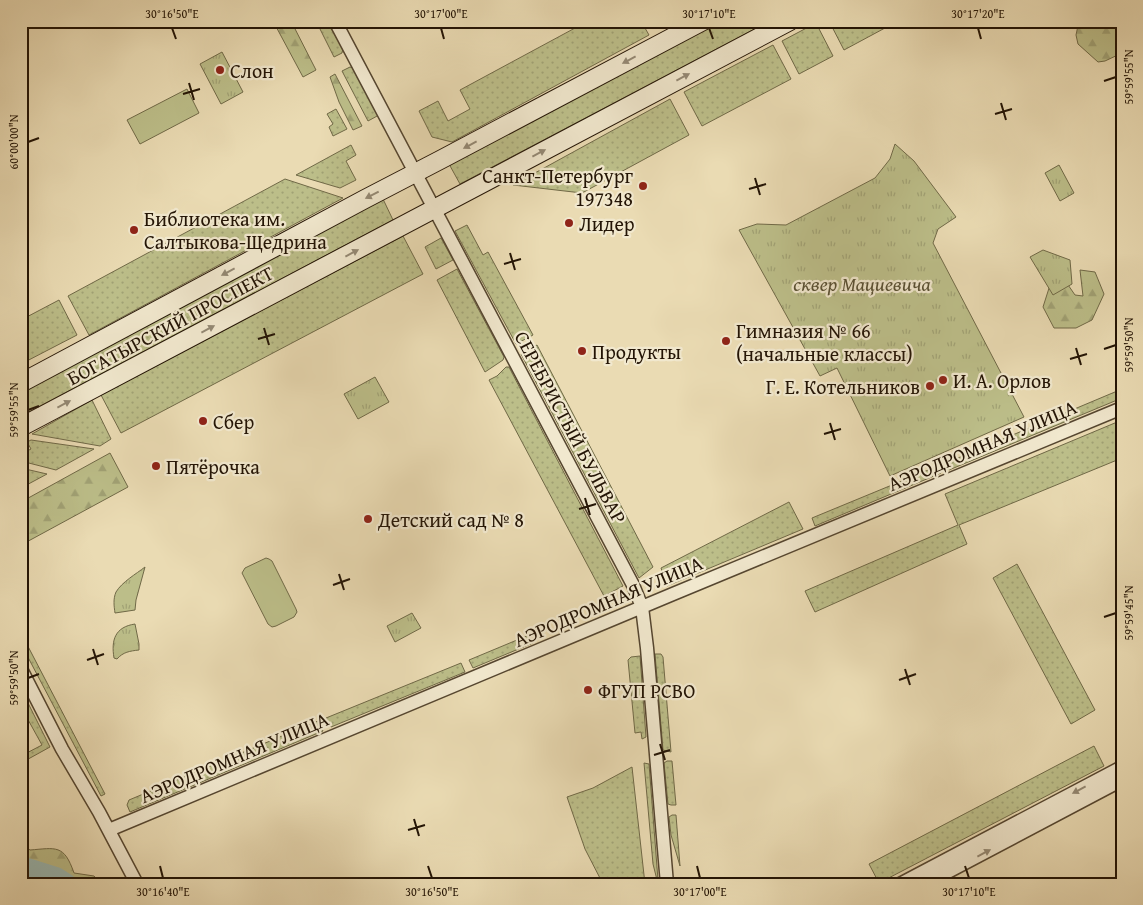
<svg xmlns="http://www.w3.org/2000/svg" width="1143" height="905" font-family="'Gentium Book Plus',serif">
	<defs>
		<pattern id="grass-dots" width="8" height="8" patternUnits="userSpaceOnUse" patternTransform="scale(1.25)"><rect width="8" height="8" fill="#bcbe89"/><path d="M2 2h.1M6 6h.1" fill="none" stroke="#a1a275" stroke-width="1.8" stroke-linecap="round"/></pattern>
		<pattern id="forest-firs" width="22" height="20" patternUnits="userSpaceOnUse" patternTransform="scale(1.25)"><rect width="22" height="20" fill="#bcbe89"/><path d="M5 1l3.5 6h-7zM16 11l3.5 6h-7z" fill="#a1a275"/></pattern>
		<pattern id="park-tufts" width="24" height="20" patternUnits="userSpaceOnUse" patternTransform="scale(1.25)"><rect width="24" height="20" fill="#bcbe89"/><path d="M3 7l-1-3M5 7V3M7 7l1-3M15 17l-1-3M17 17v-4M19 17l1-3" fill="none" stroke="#a1a275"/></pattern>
	</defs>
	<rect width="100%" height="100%" fill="#eadbb3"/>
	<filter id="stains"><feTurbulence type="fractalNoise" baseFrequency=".004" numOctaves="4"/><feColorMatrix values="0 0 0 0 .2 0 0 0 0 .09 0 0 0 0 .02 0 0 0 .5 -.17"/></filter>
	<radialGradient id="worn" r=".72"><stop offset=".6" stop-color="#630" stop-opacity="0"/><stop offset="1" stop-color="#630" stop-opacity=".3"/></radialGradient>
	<path fill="url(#grass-dots)" stroke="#706947" d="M316,21H329L343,48L342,53L334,57Z
		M588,21H641L649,35L452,142L432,137L419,111L438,101L448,121L470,109L460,90Z
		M720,21H760L762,25L460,184L449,164Z
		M829,21H898L844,50Z
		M816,23L833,56L799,74L782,41Z
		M773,45L791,79L702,126L684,92Z
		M350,67L353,68L379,115L368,121L342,71Z
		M670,99L689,135L582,193L513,185Z
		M336,109L347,129L333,136L329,127L333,124L327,114Z
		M351,145L356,155L346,161L356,180L340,188L296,175Z
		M285,179L343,198L89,335L68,296Z
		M383,199L393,220L21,416V391Z
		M467,225L483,255L488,252L533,335L516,344L455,231Z
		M403,236L423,274L121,433L101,395Z
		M441,238L453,260L436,269L425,247Z
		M457,269L504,357L503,360L485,372L437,280Z
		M59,300L77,335L21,364V320Z
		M537,345L653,567L639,578L521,354Z
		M506,367H509L510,369L623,586L604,596L489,380L497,376Z
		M1122,389V398L949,470L946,463Z
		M92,400L111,439L100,446L32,434Z
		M1122,420V458L959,525L967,544L815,612L805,591L958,525L945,494Z
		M31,440L94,449L56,470L21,461V454L31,449L27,442Z
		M938,466L941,473L815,526L812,518Z
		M21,468L47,474L21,488Z
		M789,502L803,529L667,586L661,568Z
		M1017,564L1095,710L1071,724L993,578Z
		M21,633L105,794L101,796L21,644Z
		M529,635L533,643L473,668L469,660Z
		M655,654H661L663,657L671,752L663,750Z
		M640,656L646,737L642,739L641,732L635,733L628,660L631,657Z
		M461,663L465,672L331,727L326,718Z
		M21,689L50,747L21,763V756L42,745L21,707Z
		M318,721L323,731L130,812L127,805L129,800Z
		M1094,746L1104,766L879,883L869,864Z
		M667,761H672L676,805H671L668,804L664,763Z
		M644,763L649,764L658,880H657L653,864Z
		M632,767L645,884H603L585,849L567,797L593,788Z
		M672,815H676L680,866L671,835L669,817Z"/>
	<path fill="url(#forest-firs)" stroke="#706947" d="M273,21H291L316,70L303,77Z
		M1079,21H1122V53L1105,61L1098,62L1078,44L1076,35Z
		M335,74L362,126L353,130L339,102L330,77Z
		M1080,270L1095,272L1104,294L1092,320L1076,328H1054L1043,307L1050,285L1064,279L1075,295L1083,296Z
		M110,453L128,487L21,545V502Z
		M21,845L25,846L30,850C56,848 64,844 74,873L94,876L102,884H21Z"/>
	<path fill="url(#park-tufts)" stroke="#706947" d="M222,52L243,92L221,104L200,64Z
		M895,144L914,161L956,217L938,229L933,243L1024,417L890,476L837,368L820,376L739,230L757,224L786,225L875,178L890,159Z
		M1059,165L1074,193L1060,201L1045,173Z
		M1043,250L1070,260L1072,284L1053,295L1030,257Z
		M375,377L389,402L358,419L344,394Z
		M145,567L136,600L135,610L115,613C114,606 113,599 116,592C122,582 136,574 145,567Z
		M412,613L421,628L395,642L387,626Z
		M135,624L139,644V650C130,651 123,652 117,659L114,658C111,640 115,627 135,624Z"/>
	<path fill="#bcbe89" stroke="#706947" d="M187,89L199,113L140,144L127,120Z
		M266,558L269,559L272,561L296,609L297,612L294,617L276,626L272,627L268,624L242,573L245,568Z"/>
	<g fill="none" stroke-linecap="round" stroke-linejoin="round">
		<path stroke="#9ab9b4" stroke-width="20" d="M21,866L56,877L67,884"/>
		<g stroke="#554630" stroke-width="15">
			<path id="street" d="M335,21C434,209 534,397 633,585L642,607L647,648L667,884
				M21,669L62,749L99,812L137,884
				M109,830L673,594L1122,408
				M900,884L1122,767
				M925,884L1122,780"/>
		</g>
		<g stroke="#231405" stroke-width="20">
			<path id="secondary" d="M21,383L365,199L442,159L703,21
				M21,427L790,21"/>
		</g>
		<use href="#street" stroke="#f1e8ce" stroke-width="12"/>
		<use href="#secondary" stroke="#f1e8ce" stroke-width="18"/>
	</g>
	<defs><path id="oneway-solid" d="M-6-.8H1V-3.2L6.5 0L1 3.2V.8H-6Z" transform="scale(1.25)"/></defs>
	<g fill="#948974">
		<use href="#oneway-solid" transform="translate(629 60) rotate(152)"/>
		<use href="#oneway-solid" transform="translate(683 77) rotate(-28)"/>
		<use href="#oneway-solid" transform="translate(470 145) rotate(152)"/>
		<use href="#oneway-solid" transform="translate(539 153) rotate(-28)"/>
		<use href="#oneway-solid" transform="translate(372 195) rotate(153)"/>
		<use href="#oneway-solid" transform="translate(352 253) rotate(-28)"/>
		<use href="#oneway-solid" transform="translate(228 272) rotate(152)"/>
		<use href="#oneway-solid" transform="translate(208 329) rotate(-28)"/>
		<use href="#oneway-solid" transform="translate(64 404) rotate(-28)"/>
		<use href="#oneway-solid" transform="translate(1079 790) rotate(152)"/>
		<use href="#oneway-solid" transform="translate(984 853) rotate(-28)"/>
	</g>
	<path fill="none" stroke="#231405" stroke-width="2" d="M172,28L176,39M441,28L444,39M709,28L713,39M978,28L981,39M1104,81L1116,77M189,83L194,100M183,94L200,89M1001,103L1006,120M995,114L1012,109M28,142L39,138M755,178L760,195M749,189L766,184M510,253L515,270M504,264L521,259M264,328L269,345M258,339L275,334M1076,348L1081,365M1104,349L1116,345M1070,359L1087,354M28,410L39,406M830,423L835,440M824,434L841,429M585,498L590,515M579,509L596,504M339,574L344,590M333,585L350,579M1104,617L1116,613M93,649L98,665M87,660L104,654M905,669L910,685M28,678L39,674M899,680L916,674M660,744L665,760M654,755L670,750M414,819L419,836M408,830L425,825M160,866L163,878M428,866L432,878M697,866L700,878M965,866L969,878"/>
	<g fill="#8f2418" stroke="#f1e8ce" stroke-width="2">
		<circle cx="220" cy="70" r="5"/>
		<circle cx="643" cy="186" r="5"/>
		<circle cx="569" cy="223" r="5"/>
		<circle cx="134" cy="230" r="5"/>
		<circle cx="726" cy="341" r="5"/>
		<circle cx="582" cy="351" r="5"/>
		<circle cx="943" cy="380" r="5"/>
		<circle cx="930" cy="386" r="5"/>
		<circle cx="203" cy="421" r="5"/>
		<circle cx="156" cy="466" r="5"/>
		<circle cx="368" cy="519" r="5"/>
		<circle cx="588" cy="690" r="5"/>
	</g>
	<g text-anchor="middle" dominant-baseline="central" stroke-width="4.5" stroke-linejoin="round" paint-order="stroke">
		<g font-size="20" fill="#231405" stroke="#f1e8ce" text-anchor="start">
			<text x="230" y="70">Слон</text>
			<text x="633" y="175" text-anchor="end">Санкт-Петербург<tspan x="633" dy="23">197348</tspan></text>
			<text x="144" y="218">Библиотека им.<tspan x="144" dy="23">Салтыкова-Щедрина</tspan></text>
			<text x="579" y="223">Лидер</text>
			<text x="736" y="330">Гимназия № 66<tspan x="736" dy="23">(начальные классы)</tspan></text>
			<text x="592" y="351">Продукты</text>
			<text x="953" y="380">И. А. Орлов</text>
			<text x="920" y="386" text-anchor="end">Г. Е. Котельников</text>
			<text x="213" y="421">Сбер</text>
			<text x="166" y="466">Пятёрочка</text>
			<text x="378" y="519">Детский сад № 8</text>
			<text x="598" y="690">ФГУП РСВО</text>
		</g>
		<g font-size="20" font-style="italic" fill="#595033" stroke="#f1e8ce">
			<text x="862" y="283">сквер Мациевича</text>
		</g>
		<g font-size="20" fill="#231405" stroke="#f1e8ce">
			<text transform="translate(170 325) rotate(-28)">БОГАТЫРСКИЙ ПРОСПЕКТ</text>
			<text transform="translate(571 427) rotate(62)">СЕРЕБРИСТЫЙ БУЛЬВАР</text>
			<text transform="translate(982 445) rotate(-23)">АЭРОДРОМНАЯ УЛИЦА</text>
			<text transform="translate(608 601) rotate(-23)">АЭРОДРОМНАЯ УЛИЦА</text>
			<text transform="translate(234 757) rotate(-23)">АЭРОДРОМНАЯ УЛИЦА</text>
		</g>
	</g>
	<rect width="1143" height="905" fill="none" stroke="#eadbb3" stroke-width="55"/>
	<rect x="28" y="28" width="1088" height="850" fill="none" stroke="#231405" stroke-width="2"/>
	<g font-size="12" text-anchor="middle" fill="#231405">
		<text x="172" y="18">30°16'50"E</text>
		<text x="441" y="18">30°17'00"E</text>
		<text x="709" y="18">30°17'10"E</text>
		<text x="978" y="18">30°17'20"E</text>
		<text transform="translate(1129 77) rotate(-90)" y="4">59°59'55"N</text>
		<text transform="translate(14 142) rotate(-90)" y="4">60°00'00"N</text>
		<text transform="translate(1129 345) rotate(-90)" y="4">59°59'50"N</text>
		<text transform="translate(14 410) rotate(-90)" y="4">59°59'55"N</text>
		<text transform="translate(1129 613) rotate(-90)" y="4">59°59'45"N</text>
		<text transform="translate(14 678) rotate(-90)" y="4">59°59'50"N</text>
		<text x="163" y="896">30°16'40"E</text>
		<text x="432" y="896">30°16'50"E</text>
		<text x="700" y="896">30°17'00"E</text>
		<text x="969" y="896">30°17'10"E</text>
	</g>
	<rect width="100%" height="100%" filter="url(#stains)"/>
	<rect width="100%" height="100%" fill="url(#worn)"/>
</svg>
